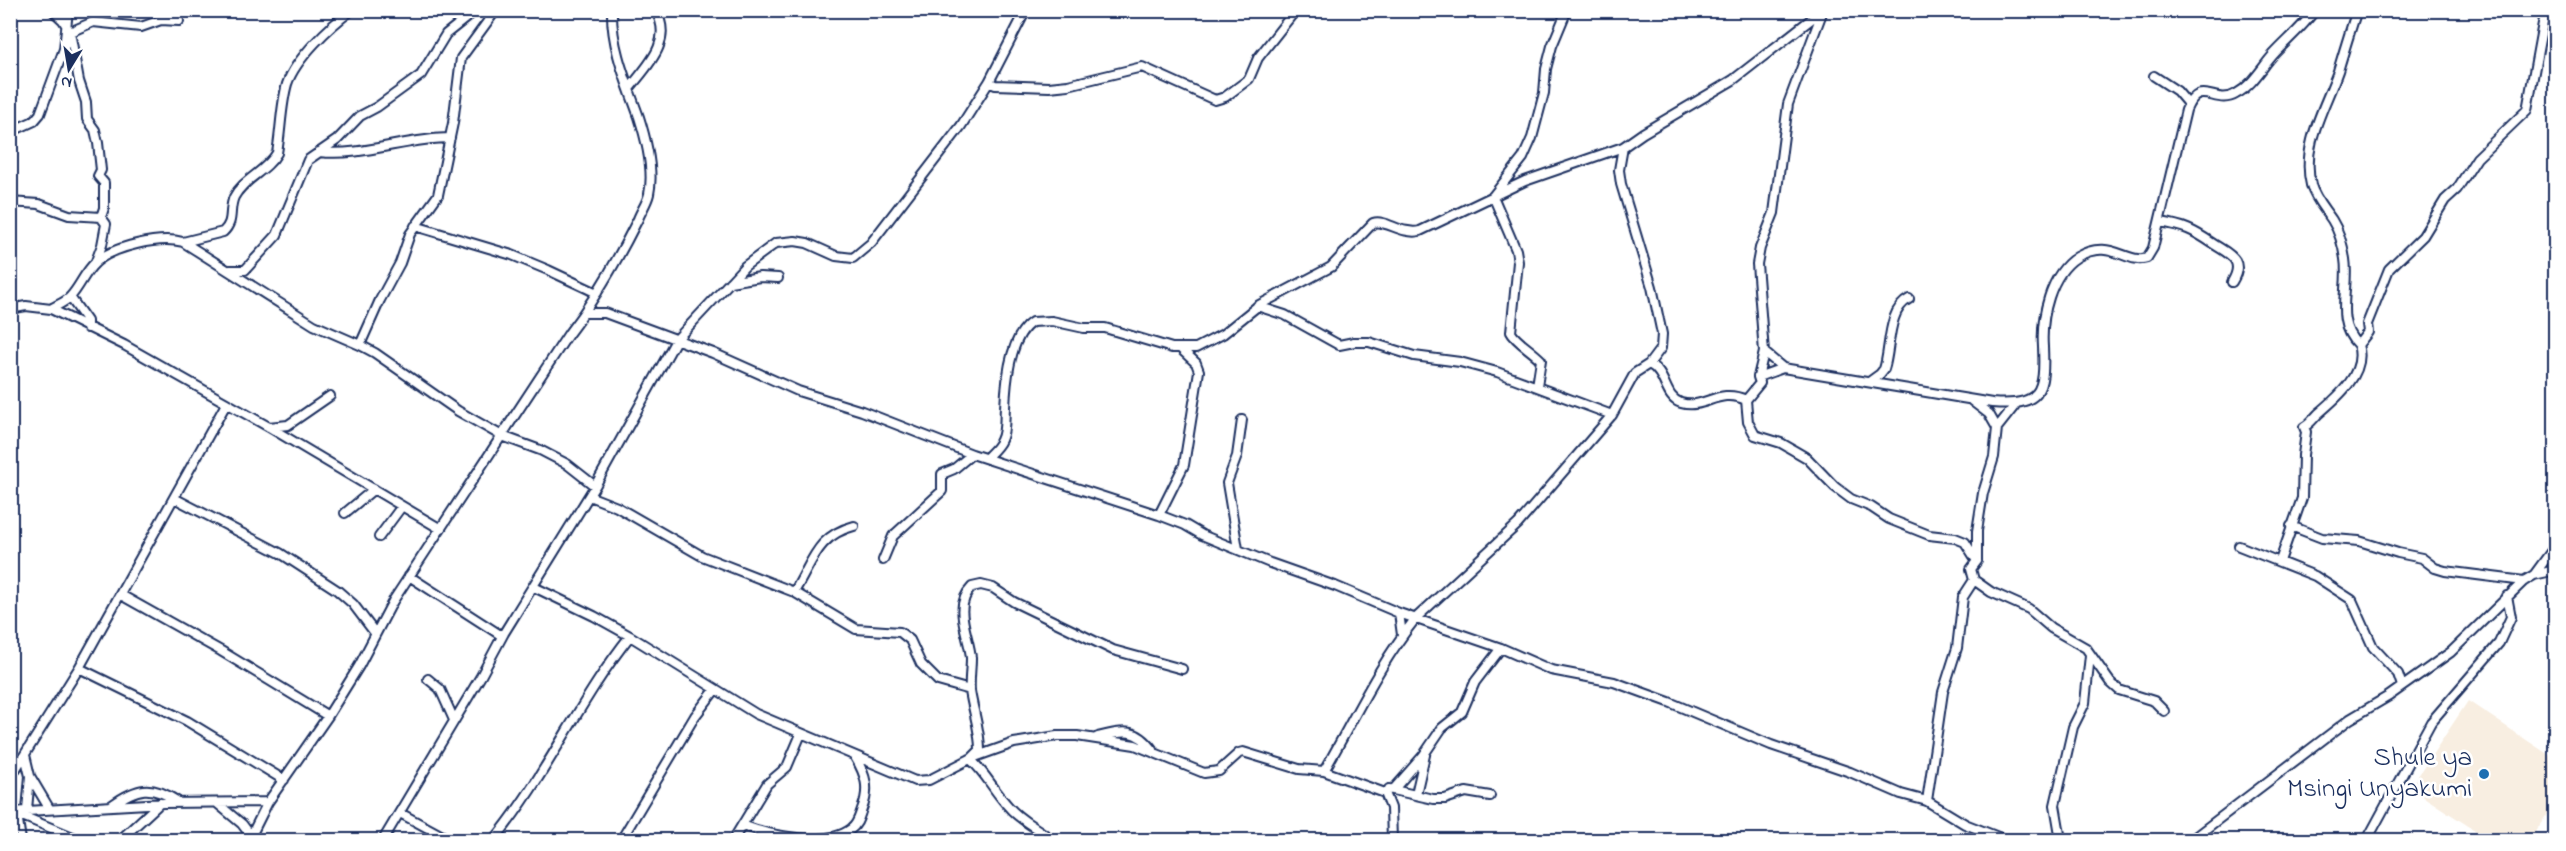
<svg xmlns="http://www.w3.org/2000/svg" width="2566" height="851" font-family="'Indie Flower',sans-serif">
	<rect width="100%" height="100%" fill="#fff"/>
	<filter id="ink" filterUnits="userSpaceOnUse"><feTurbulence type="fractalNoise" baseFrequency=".0167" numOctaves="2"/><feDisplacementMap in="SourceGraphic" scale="12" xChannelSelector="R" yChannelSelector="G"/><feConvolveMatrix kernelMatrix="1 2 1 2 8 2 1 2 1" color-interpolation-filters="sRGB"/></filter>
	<g filter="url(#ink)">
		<path fill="#f8eee1" d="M2468,701L2555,759V802L2530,840H2490L2410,788Z"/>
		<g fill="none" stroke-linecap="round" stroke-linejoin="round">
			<g stroke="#1b2f5e" stroke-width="12">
				<path id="street" d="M52,10L63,20L70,32L79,81L86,102L87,119L95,130L98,143L101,170L98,176L104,183V208L101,217L106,224L102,245L96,261
					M2357,10C2350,31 2344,51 2338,71C2325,108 2301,145 2311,185C2315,199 2324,208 2332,220C2339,231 2343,245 2345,259C2350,289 2333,321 2358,345
					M70,32L93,22L141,27L161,20L179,21
					M2154,76L2177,91L2188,104
					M989,82L995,85L1049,87L1068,85L1142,67L1215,100L1225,97L1249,79L1258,58L1291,16
					M629,89C646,67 675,41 655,10
					M10,132L34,121L40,114L64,49L68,10
					M1623,147L1619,170L1621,184L1652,287L1662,334L1661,348L1649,364
					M319,152C363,157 406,138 450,138
					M10,202L39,204L69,215L101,217
					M2160,222C2184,226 2193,230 2212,243C2228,254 2246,259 2232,282
					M415,226L512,255L548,270L597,293
					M183,242L223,232C235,221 228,210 234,197C243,179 267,171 277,153C281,130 281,105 287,84C296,58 330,26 352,10
					M230,270H245L277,235L308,160L337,140L360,116L377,107L421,75L446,34L476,10
					M730,282L760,277L778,278
					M70,297L87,321V328
					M1257,306L1285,315L1339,345L1354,342H1369L1414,356L1460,362L1497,372L1612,415
					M10,309L26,306L51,309L124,345L269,427L439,528
					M51,309C57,305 66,302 71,296C80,286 85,272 95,263C113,246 160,236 183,242L314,325L360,345L375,353L458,411L502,436L540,450L567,464L595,486
					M584,313H605L713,353L798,391L862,411L972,454L1159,515L1185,525L1202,535L1270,563L1335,586L1399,613L1501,648L1551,670L1614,682L1669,702L1771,745L1850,772L1901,794L1927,801L1965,824L2006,840
					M360,345L380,300L400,263L410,234L438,195L453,123L461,58L496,10
					M1764,352L1783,368
					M1758,377L1783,368L1992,403C2041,407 2045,391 2043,347C2041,317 2050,274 2077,257C2110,237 2127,265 2147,258L2153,248L2186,110C2200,77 2215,107 2236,94C2253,85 2262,67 2274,54C2288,39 2303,27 2315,10
					M1869,382L1880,374L1884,369C1891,349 1887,310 1909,299
					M1537,386L1541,360C1533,351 1515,341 1511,332L1518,262L1516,250L1493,196L1523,158L1532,138L1544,93L1546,69L1552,46L1567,10
					M1746,400L1760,383L1758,377L1764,352L1757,264L1760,248L1774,213L1788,104L1822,13
					M1746,400L1748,422L1755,435L1781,443L1807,458L1835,487L1851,499L1871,507L1889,519L1929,535L1955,538L1965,542L1977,561
					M1972,401L1989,414L1997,428
					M269,427L288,425L330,396
					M986,458C991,453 998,447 1001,440C1006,430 1004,418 1005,408C1006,382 1010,336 1032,322L1052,321L1084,328H1105L1172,348H1196L1223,334L1259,305L1331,267L1373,223C1386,219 1401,235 1420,231L1525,181L1623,147L1643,133L1733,80L1823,10
					M589,496L617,507L702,556L794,592L856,629L900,632L910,640L921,664L938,681L970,690
					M174,498L280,553L337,590L353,604L375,633
					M345,513L374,489
					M1159,515L1184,465L1199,371L1196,363L1181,349
					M2291,526L2322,538L2359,541L2398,553L2422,558L2435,568L2445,571L2524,581
					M379,537L402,506
					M2239,546L2315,576L2352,600L2373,647L2398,674L2402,686
					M1238,549L1227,483L1237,456L1242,420
					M883,560L893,536L942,491V474L954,469L972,454
					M2280,561L2302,498L2303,455L2306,432L2304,427C2310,424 2313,419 2318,414C2337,398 2367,373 2358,345L2368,332L2367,324L2389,269L2423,236L2445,200L2457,189L2477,158L2527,110L2543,23L2548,10
					M2534,575L2556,570
					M409,576L502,636
					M1974,580L1991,592L2029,609L2051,628L2086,648L2110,682L2119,690L2154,701L2164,711
					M534,587L594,616L630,636L756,714L915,781L929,780L972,758L1014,743L1057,736H1077L1135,745L1204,773L1219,771L1239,753L1243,752L1299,769L1324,771L1385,793L1391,808L1392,840
					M794,592C813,562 816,536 854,526
					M121,595L221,651L328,716
					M1399,613L1402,635
					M79,668L187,721L284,780
					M428,679L440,689L454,720
					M1098,737C1123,731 1136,727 1153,750
					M25,755L30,776L49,808
					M973,757L980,750C980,729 973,711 970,691C969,680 971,669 971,658C969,634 952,607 972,587L981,585L993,588L1014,602L1113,650L1182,669
					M970,759C985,772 994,791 1008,806C1020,821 1038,828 1052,840
					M1324,771C1354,719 1379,664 1416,618L1518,524L1612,415L1635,373L1649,364C1667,373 1664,398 1681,403C1705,410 1718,387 1746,400
					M10,778L79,668L226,404
					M1389,789L1433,799H1445L1466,792L1490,796
					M1393,790L1423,756L1442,728L1462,712L1475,682L1501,648
					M1416,794L1425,755
					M1927,801L1943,692L1957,648L1963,597L1974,580L1971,569L1977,561V531L1983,493L1994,457L1997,428L2016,404
					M218,804L242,824L251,836
					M112,805C137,787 151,784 177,801
					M27,810L30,776
					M10,812L164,803L268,802
					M15,813L80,840
					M400,813L450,840
					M17,814L21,840
					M742,825C768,835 826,848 851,829C858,824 859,817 862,809C870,789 866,775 855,757
					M120,840L160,803
					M249,840L268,802L328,716L359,666L393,601L569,333C596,298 618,259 638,219C641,211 647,203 649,194C654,171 646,139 639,117C627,83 611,47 612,10
					M383,840L481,676L504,633L595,486L676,340L745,266L776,243L795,241L807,243L836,256L853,258L871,243L961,126L989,82L1026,10
					M494,840C546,777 579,700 630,636
					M621,840L695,716L715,690
					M733,840L767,784L787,767L801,734
					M2061,840L2055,805L2073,727L2085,703L2090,655
					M2191,840L2350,719L2389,696L2451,652L2524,581L2534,575L2556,545
					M2367,840L2431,722L2499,643L2511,617L2507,596"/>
			</g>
			<use href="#street" stroke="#fff" stroke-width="8"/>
		</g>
	</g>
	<circle fill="#1f6fb2" stroke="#fff" stroke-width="2" cx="2484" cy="774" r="6"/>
	<g text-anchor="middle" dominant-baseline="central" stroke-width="5" stroke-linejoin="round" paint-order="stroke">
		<g font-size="27" fill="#1b2f5e" stroke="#fff" text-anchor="end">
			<text x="2472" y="758">Shule ya<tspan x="2472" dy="31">Msingi Unyakumi</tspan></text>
		</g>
	</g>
	<rect width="2566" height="851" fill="none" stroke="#fff" stroke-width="36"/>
	<rect x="18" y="18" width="2530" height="815" fill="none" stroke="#1b2f5e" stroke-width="2" filter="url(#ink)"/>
	<g transform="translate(69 69) rotate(191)" stroke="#ffffff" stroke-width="4.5" paint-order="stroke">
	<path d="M0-4.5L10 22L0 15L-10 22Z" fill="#1b2f5e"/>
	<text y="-9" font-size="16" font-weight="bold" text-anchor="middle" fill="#1b2f5e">N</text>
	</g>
</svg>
